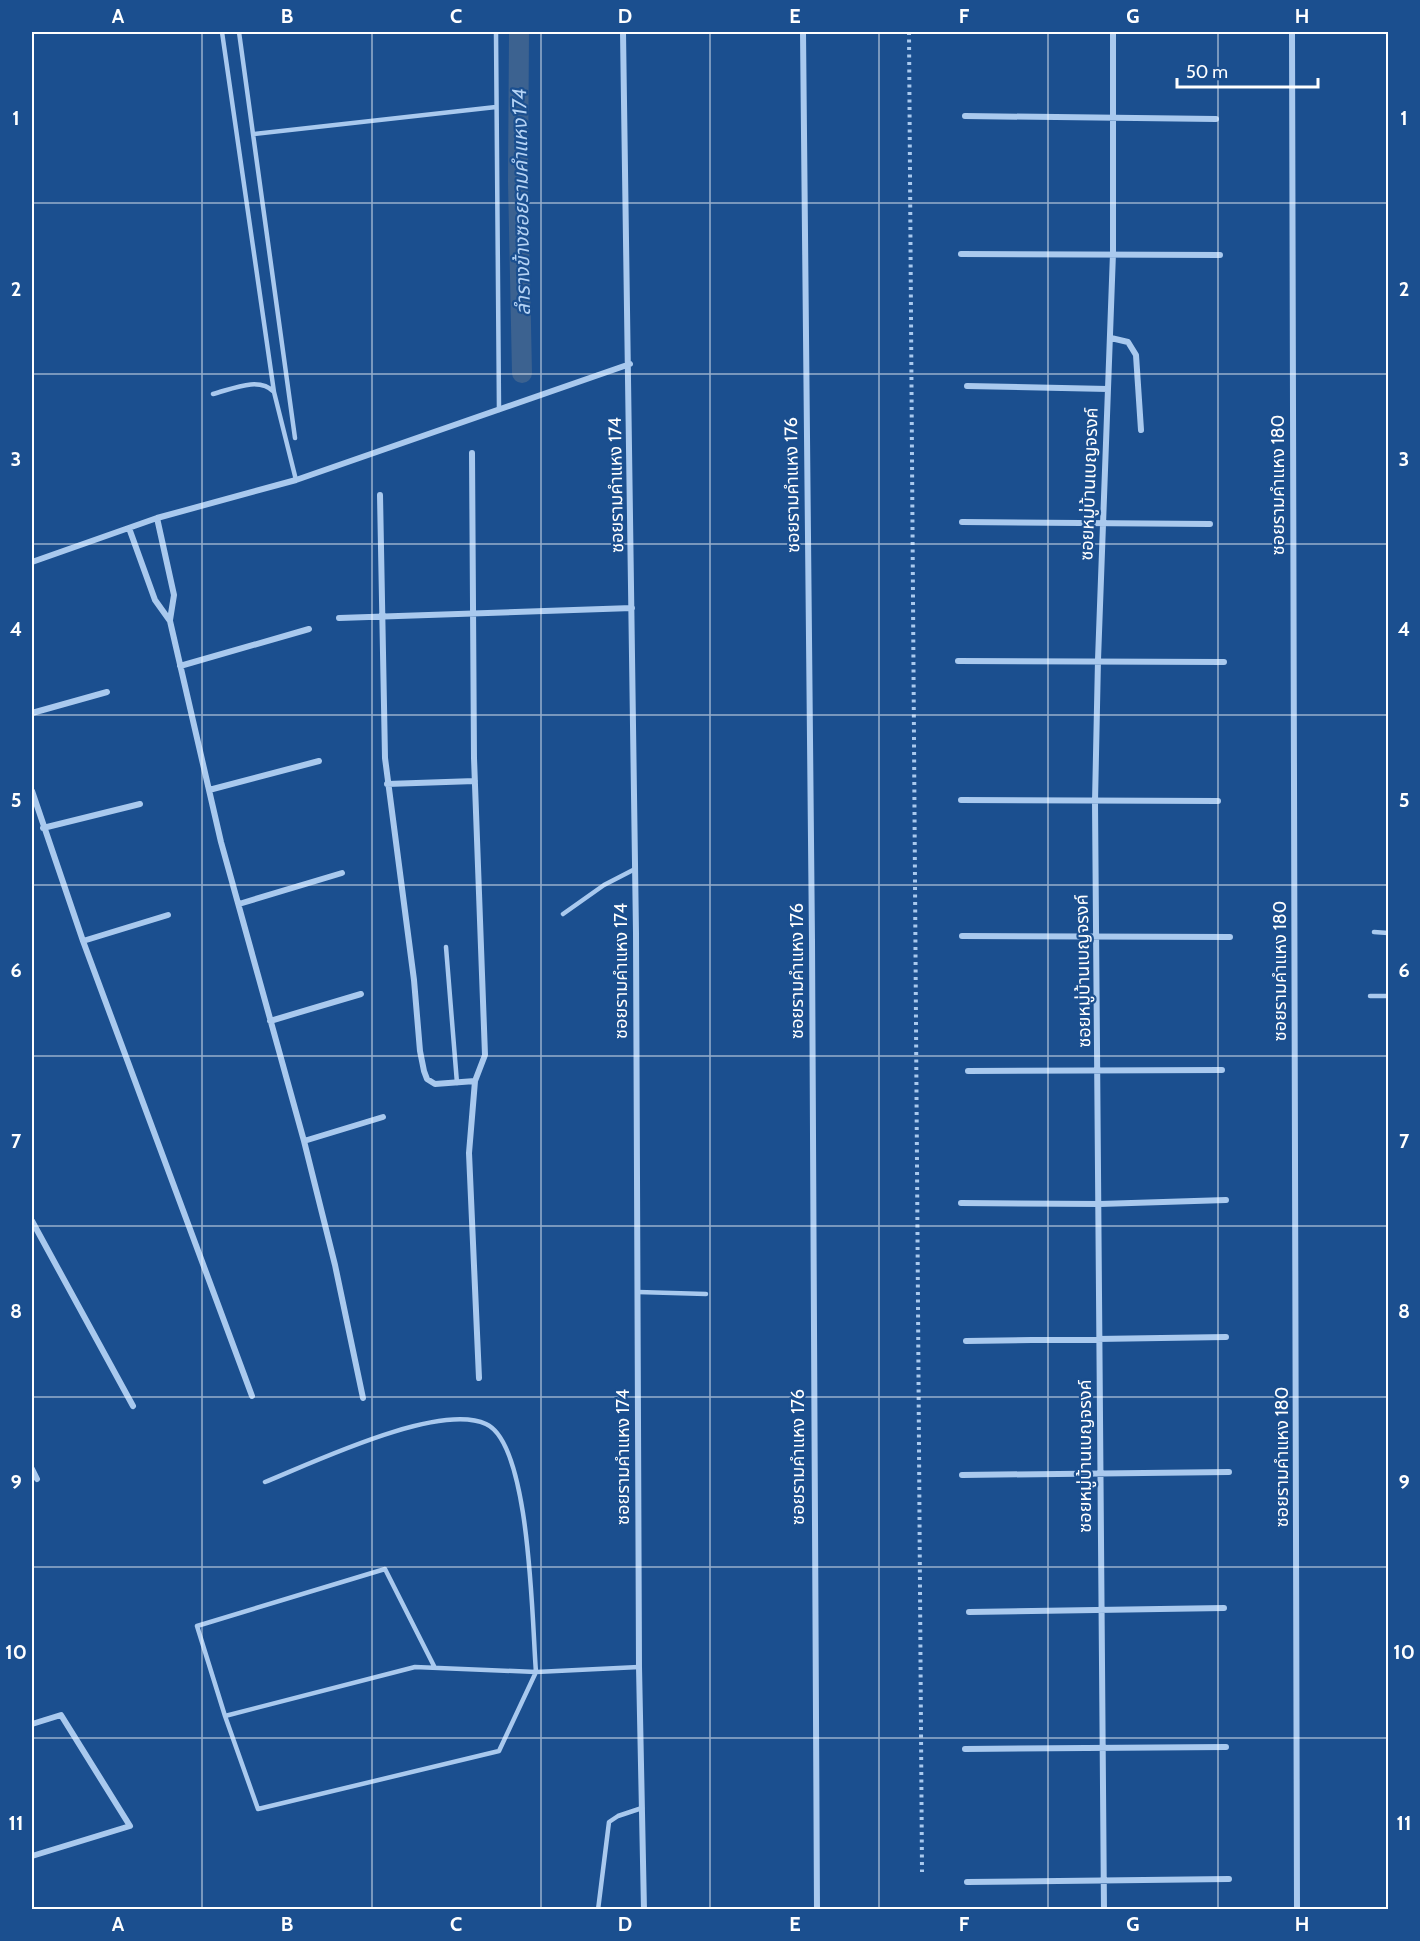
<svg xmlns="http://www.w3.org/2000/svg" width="1420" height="1941" font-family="Cabin,'Noto Sans Thai',sans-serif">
	<rect width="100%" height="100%" fill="#1b4f8f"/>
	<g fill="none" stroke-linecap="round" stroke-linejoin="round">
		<path stroke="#3c6290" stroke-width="20" d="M519,32L518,181L522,373"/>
		<path stroke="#a9c9ee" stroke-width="4" stroke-dasharray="3 4.5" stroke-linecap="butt" d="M909,32L922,1872"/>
		<path stroke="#a9c9ee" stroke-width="4.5" d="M222,32L274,392
			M239,32L253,134L496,107
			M496,32L499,410
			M253,134L295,438
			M213,394C232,389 259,376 274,392L296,480
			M563,914L604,885L635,869
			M1374,932L1388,933
			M446,947L457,1083
			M1370,996H1388
			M638,1292L706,1294
			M265,1482C312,1463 439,1402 486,1424C531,1444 532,1625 536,1672L639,1667
			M415,1667L536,1672L499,1751L258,1809L225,1716Z
			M225,1716L197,1626L385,1569L435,1668
			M598,1910L609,1822L618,1816L642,1808"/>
		<path stroke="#a9c9ee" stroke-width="6" d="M623,32L636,933L639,1667L644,1910
			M803,32L812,941L817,1910
			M1292,32L1297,1910
			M965,116L1216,119
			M961,254L1220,255
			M1111,338L1128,342L1136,355L1141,430
			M967,386L1108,389
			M472,453L474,758L485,1055L475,1081L469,1153L479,1378
			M380,495L385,758L414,980L420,1051L424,1071L427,1079L435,1084L475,1081
			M157,518L174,595L170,620
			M962,522L1210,524
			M129,528L155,600L170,621L221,842L304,1141L335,1265L363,1398
			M32,562L157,518L296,480L630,364
			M339,618L632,608
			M958,661L1224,662
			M180,666L309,629
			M32,713L107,692
			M387,784L475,781
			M209,790L319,761
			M32,791L83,941L252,1396
			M961,800L1218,801
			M43,828L140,804
			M239,904L342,873
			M962,936L1230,937
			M83,941L168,915
			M270,1021L361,994
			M968,1071L1222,1070
			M304,1141L383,1117
			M961,1203L1100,1204L1226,1200
			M32,1221L133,1406
			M966,1341L1226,1337
			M32,1469L37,1479
			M962,1475L1229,1472
			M969,1612L1224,1608
			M32,1724L61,1715L130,1826L32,1856
			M965,1749L1226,1747
			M967,1882L1229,1879
			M1104,1910L1095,802L1098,660L1113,253V32"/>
	</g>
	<path fill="none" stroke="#fff" stroke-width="1.5" stroke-opacity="0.55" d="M202,32V1910M372,32V1910M541,32V1910M710,32V1910M879,32V1910M1048,32V1910M1218,32V1910M32,203H1388M32,374H1388M32,544H1388M32,715H1388M32,885H1388M32,1056H1388M32,1226H1388M32,1397H1388M32,1567H1388M32,1738H1388"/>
	<g text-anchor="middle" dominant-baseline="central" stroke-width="4.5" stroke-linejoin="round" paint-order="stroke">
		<g font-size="18" fill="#fff" stroke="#1b4f8f">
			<text transform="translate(1089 484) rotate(-88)">ซอยหมู่บ้านเบญจรงค์</text>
			<text transform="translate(616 485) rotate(-91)">ซอยรามคำแหง 174</text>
			<text transform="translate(792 485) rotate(-91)">ซอยรามคำแหง 176</text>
			<text transform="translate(1278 485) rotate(-90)">ซอยรามคำแหง 180</text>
			<text transform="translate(621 971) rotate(-90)">ซอยรามคำแหง 174</text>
			<text transform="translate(797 971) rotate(-90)">ซอยรามคำแหง 176</text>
			<text transform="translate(1083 971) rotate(-91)">ซอยหมู่บ้านเบญจรงค์</text>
			<text transform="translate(1280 971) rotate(-90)">ซอยรามคำแหง 180</text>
			<text transform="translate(1085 1456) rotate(-90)">ซอยหมู่บ้านเบญจรงค์</text>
			<text transform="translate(623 1457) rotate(-90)">ซอยรามคำแหง 174</text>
			<text transform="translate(798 1457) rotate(-90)">ซอยรามคำแหง 176</text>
			<text transform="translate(1282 1457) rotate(-90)">ซอยรามคำแหง 180</text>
		</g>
		<g font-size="20" font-style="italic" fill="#b5d3f5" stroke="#1b4f8f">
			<text transform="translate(521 202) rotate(-91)">ลำรางข้างซอยรามคำแหง 174</text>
		</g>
	</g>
	<rect width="1420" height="1941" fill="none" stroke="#1b4f8f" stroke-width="66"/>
	<path d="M1177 78v9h141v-9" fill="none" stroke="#ffffff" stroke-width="3"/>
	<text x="1186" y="78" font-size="18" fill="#ffffff" stroke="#1b4f8f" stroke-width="4.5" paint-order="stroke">50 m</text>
	<rect x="33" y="33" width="1354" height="1875" fill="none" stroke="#fff" stroke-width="2"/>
	<g font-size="20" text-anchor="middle" font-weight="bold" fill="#fff">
		<text x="118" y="23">A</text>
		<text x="287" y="23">B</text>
		<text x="456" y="23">C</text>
		<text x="625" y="23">D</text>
		<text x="795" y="23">E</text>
		<text x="964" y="23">F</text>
		<text x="1133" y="23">G</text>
		<text x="1302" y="23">H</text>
		<text x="16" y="125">1</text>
		<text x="1404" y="125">1</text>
		<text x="16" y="296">2</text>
		<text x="1404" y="296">2</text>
		<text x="16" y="466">3</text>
		<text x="1404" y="466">3</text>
		<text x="16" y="636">4</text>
		<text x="1404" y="636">4</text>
		<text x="16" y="807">5</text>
		<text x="1404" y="807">5</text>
		<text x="16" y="977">6</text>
		<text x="1404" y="977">6</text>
		<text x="16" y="1148">7</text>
		<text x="1404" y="1148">7</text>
		<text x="16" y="1318">8</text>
		<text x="1404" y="1318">8</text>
		<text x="16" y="1489">9</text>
		<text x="1404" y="1489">9</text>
		<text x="16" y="1659">10</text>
		<text x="1404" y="1659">10</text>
		<text x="16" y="1830">11</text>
		<text x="1404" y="1830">11</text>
		<text x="118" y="1931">A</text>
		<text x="287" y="1931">B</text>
		<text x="456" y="1931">C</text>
		<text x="625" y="1931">D</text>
		<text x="795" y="1931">E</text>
		<text x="964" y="1931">F</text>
		<text x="1133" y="1931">G</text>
		<text x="1302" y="1931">H</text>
	</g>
</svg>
